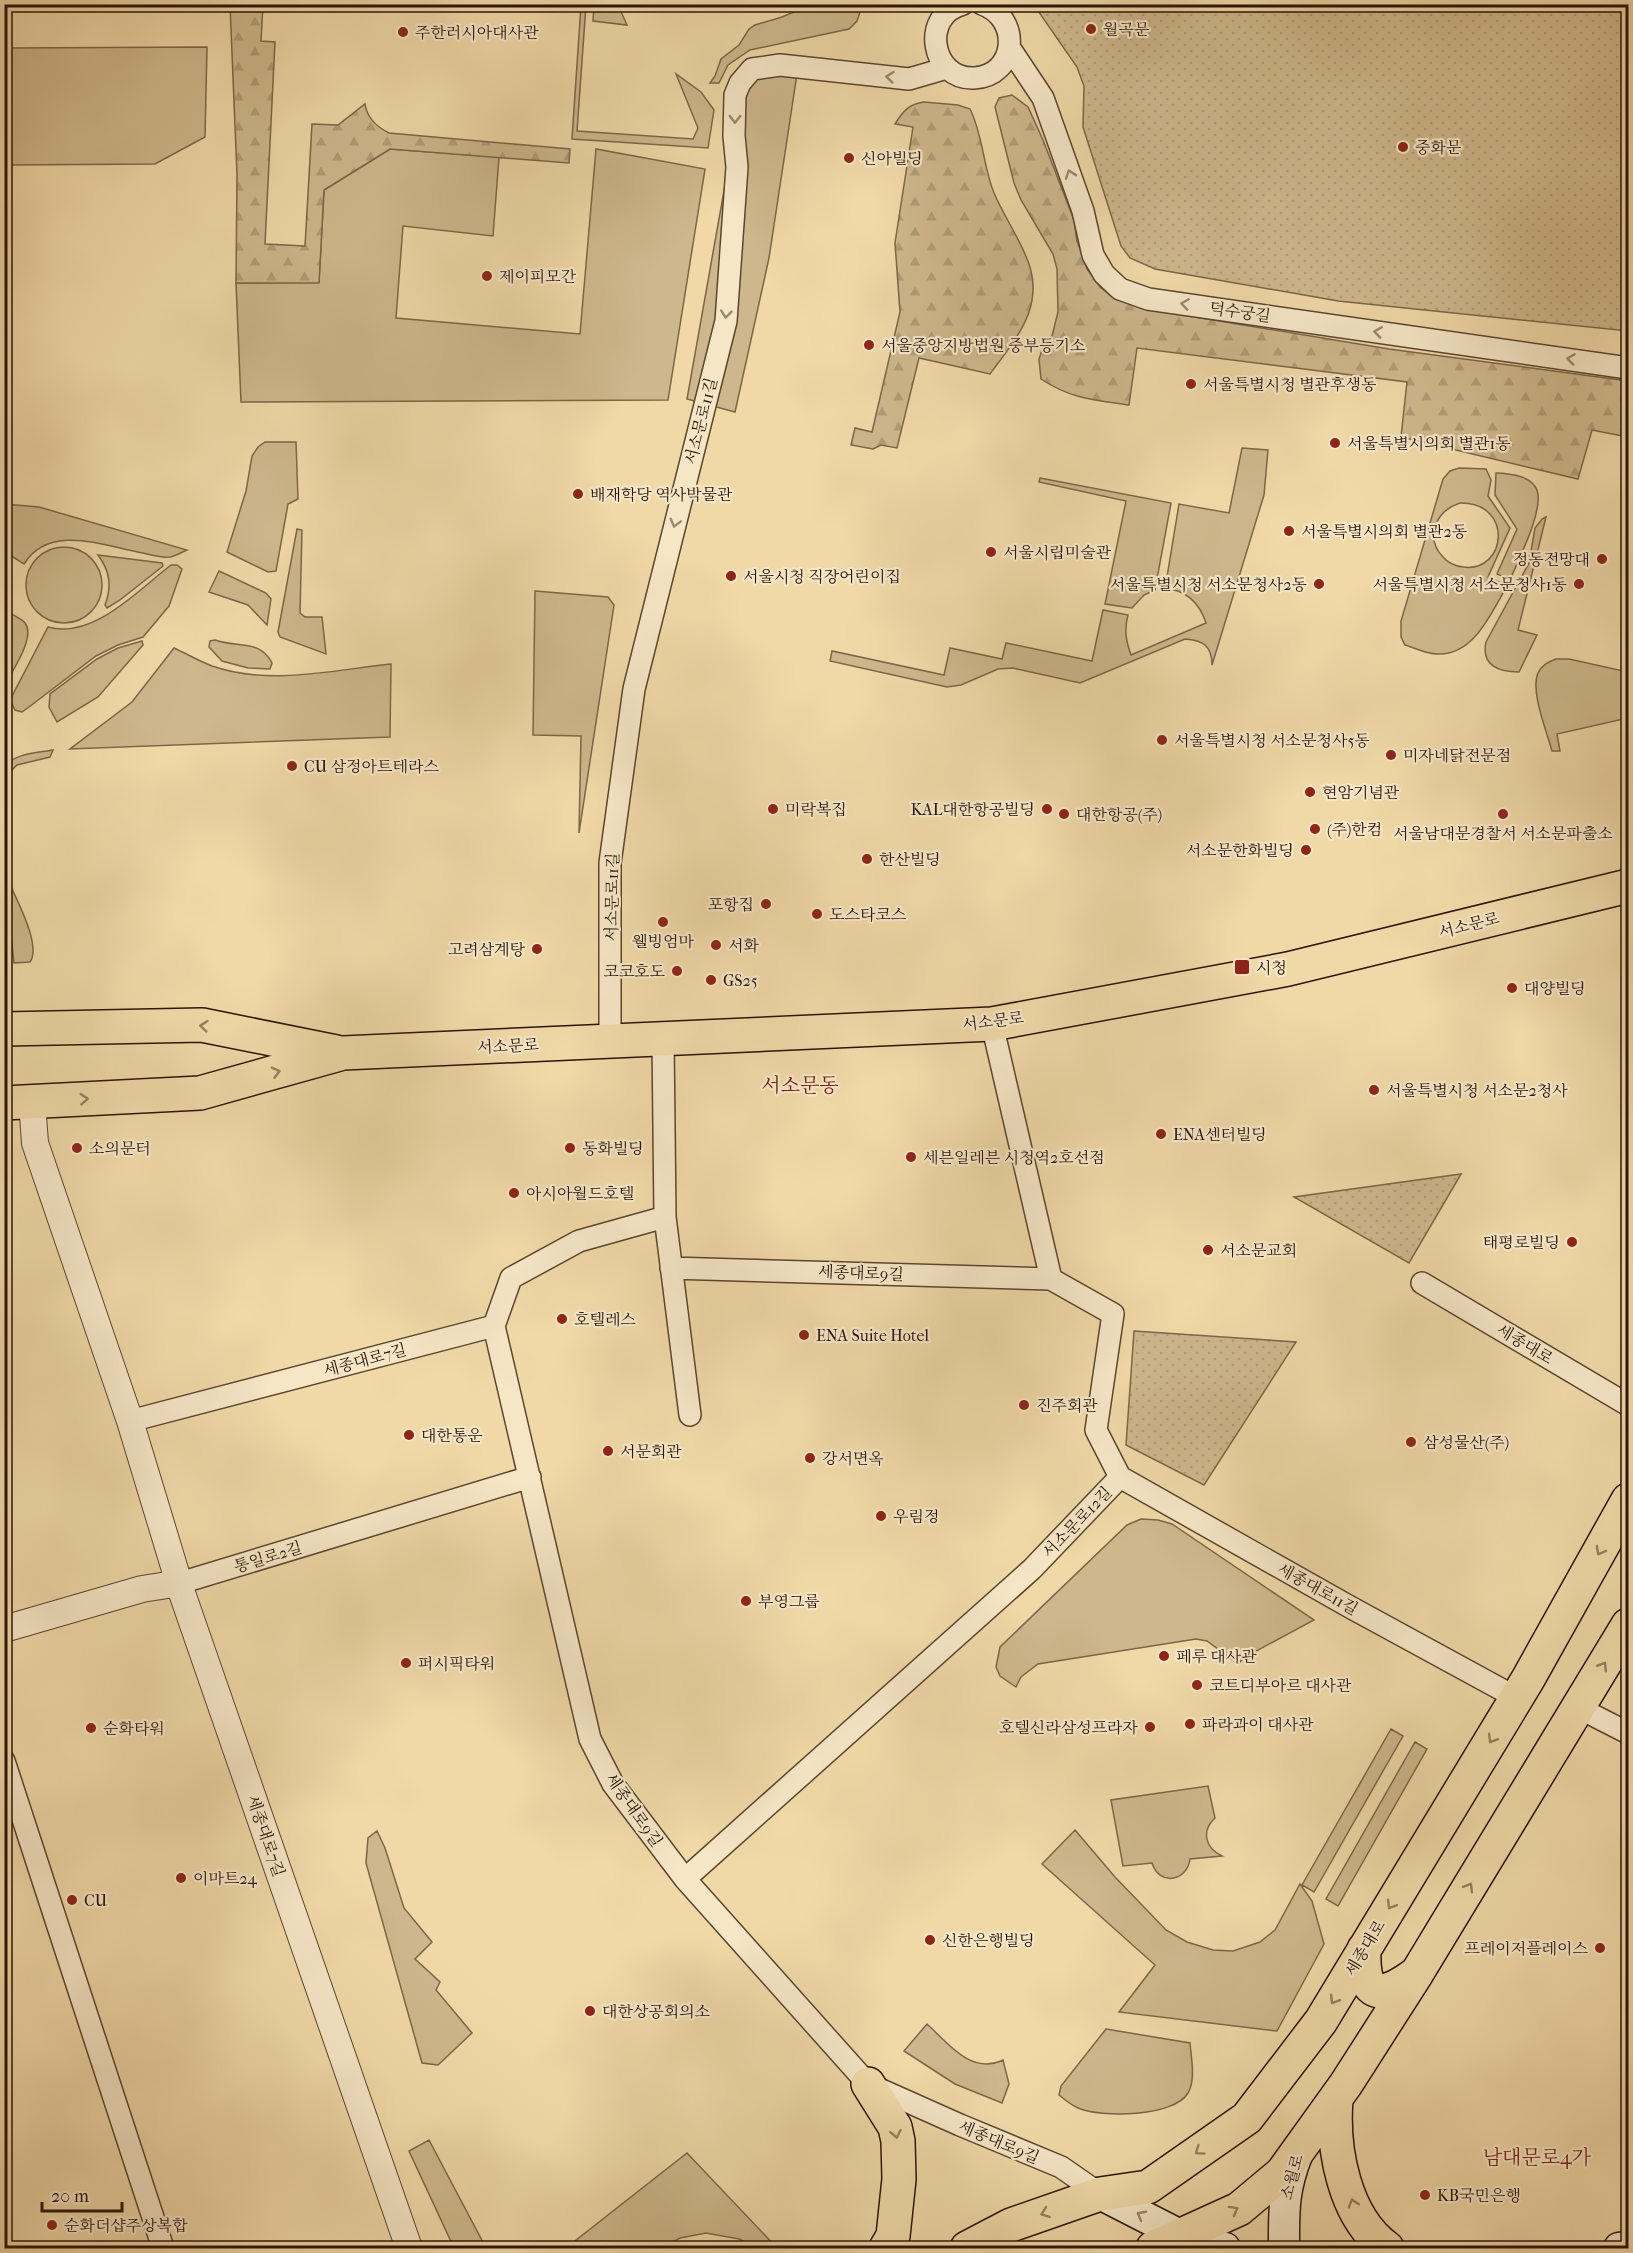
<svg xmlns="http://www.w3.org/2000/svg" width="1633" height="2253" font-family="'IM FELL French Canon','Noto Serif KR',serif">
	<defs>
		<pattern id="forest-firs" width="22" height="20" patternUnits="userSpaceOnUse" patternTransform="scale(1.5)"><rect width="22" height="20" fill="#ceb78c"/><path d="M5 1l3.5 6h-7zM16 11l3.5 6h-7z" fill="#b19c77"/></pattern>
		<pattern id="park-dots" width="8" height="8" patternUnits="userSpaceOnUse" patternTransform="scale(1.5)"><rect width="8" height="8" fill="#ceb78c"/><path d="M2 2h.1M6 6h.1" fill="none" stroke="#b19c77" stroke-width="1.8" stroke-linecap="round"/></pattern>
	</defs>
	<rect width="100%" height="100%" fill="#f0d8a7"/>
	<filter id="stains"><feTurbulence type="fractalNoise" baseFrequency=".00333" numOctaves="4"/><feColorMatrix values="0 0 0 0 .2 0 0 0 0 .09 0 0 0 0 .02 0 0 0 .5 -.17"/></filter>
	<radialGradient id="worn" r=".72"><stop offset=".6" stop-color="#630" stop-opacity="0"/><stop offset="1" stop-color="#630" stop-opacity=".3"/></radialGradient>
	<path fill="#ceb78c" stroke="#7c664a" stroke-width="1.5" fill-rule="evenodd" d="M581,5H586L577,131L693,139L698,128L676,74L701,92L714,110L708,148L572,139Z
		M594,5H618L627,25L593,21Z
		M845,5L862,6L857,21L849,29L750,50L728,65L719,83H710L715,76L721,59L739,45L749,29L755,25L782,17L796,11H812L821,6L837,8Z
		M207,47L205,137L155,164L5,165V48Z
		M764,72L797,74L769,258L735,412L687,399L741,95Z
		M390,149L499,157L493,236L403,226L396,318L580,334L596,149L705,169L668,400L241,402L236,283L319,282L324,190Z
		M265,442H296L298,499L288,504L276,571L268,572L227,552L246,491L252,456L258,447Z
		M1242,448L1268,450L1264,495L1212,665C1212,646 1203,640 1185,639L1080,683L1013,668L998,669L961,685L947,687L830,661L832,651L944,675L950,648L1002,659L1006,643L1092,661L1103,610L1128,615C1124,630 1126,641 1131,655L1206,623C1200,604 1186,589 1165,589L1179,504L1229,513Z
		M1459,468L1486,469L1491,480L1488,496L1510,528L1488,577L1507,586C1491,613 1474,656 1437,654C1426,654 1415,648 1405,645L1401,637V621L1443,479L1450,471ZM1460,503C1514,502 1507,573 1463,567C1455,566 1448,563 1443,557C1424,537 1436,511 1460,503Z
		M1496,473C1510,474 1531,475 1537,490C1544,511 1518,560 1510,580L1497,574L1517,529L1495,495Z
		M1040,478L1171,503L1155,590L1144,595L1132,608L1105,604L1126,501L1039,482Z
		M4,504L39,507L187,550C182,552 176,556 170,557C161,558 151,555 143,553C103,546 50,523 24,564L5,552Z
		M1546,517L1518,630L1537,635L1519,672C1498,672 1481,665 1486,642L1529,563L1535,528L1542,519Z
		M297,529L302,530L300,613L305,617H322L326,654L280,637L278,632Z
		M26 585a38 38 0 1 1 76 0a38 38 0 1 1-76 0Z
		M98,555L162,563L163,566L120,600L107,608L105,605C112,586 110,571 98,555Z
		M171,565H177L182,569L169,606L143,637L118,645L96,656L29,707L22,712L15,710L10,700L48,627C93,640 138,590 171,565Z
		M219,571L266,593L271,599L267,625L248,605L209,592Z
		M535,591L608,597L614,605L579,833L581,736L533,735Z
		M5,610C10,614 21,618 25,623C36,637 12,671 5,685Z
		M215,640C237,648 260,639 272,663L270,669L248,668L222,661L209,647L210,641Z
		M142,641L143,645L98,697L57,722L49,707L50,694L97,659L118,648Z
		M174,648C187,654 199,661 212,666C269,686 333,670 391,664L390,737L70,749L132,702Z
		M1556,659H1569L1628,672V718L1557,734L1560,751H1552C1547,732 1530,691 1538,673C1542,665 1548,662 1556,659Z
		M53,750L50,757L17,765L11,771L8,819L5,825V766C16,753 37,753 53,750Z
		M5,878H7C15,897 42,945 30,962L14,963Z
		M1141,1519L1158,1520L1172,1524L1314,1620L1245,1657L1238,1664L1207,1641L1196,1639L1038,1664L1021,1677L1016,1687L1000,1676L996,1667L1000,1647L1127,1525Z
		M1391,1729L1403,1736L1314,1892L1302,1885Z
		M1415,1742L1427,1749L1338,1906L1326,1899Z
		M1208,1786L1215,1818C1201,1831 1205,1848 1222,1856L1190,1859C1187,1882 1159,1886 1152,1863L1123,1866L1111,1800Z
		M1075,1830L1115,1877L1166,1930L1187,1942L1213,1950L1233,1951L1260,1942L1275,1930L1300,1884L1312,1901L1324,1944L1277,2031L1119,2012L1155,1965L1042,1864Z
		M377,1831L385,1848L404,1908L432,1942L415,1959L440,1982L436,1990L472,2033L438,2065L422,2063L366,1863L368,1838Z
		M927,2024C949,2044 971,2075 1003,2060L1009,2084L1002,2103L955,2084L904,2051Z
		M1106,2029L1190,2043C1191,2057 1196,2080 1188,2093C1174,2117 1101,2118 1078,2108C1071,2105 1065,2100 1059,2095L1061,2086Z
		M429,2140L486,2248H454L409,2151Z
		M687,2153L777,2248H758L739,2239L706,2233L680,2238L662,2248H566Z"/>
	<path fill="url(#forest-firs)" stroke="#7c664a" stroke-width="1.5" d="M30,5L207,4V9Z
		M230,5H263L261,41L275,42L265,244L305,246L312,124L338,125L365,104C367,118 377,127 389,133L570,149L569,163L390,149L324,190L319,283H236L237,174Z
		M1012,95L1028,107L1043,140L1074,220L1077,241L1087,269L1100,287L1115,299L1153,310L1389,349L1628,381V437L1592,430L1578,479L1401,437L1407,382L1137,348L1129,405C1095,400 1071,399 1041,379L1039,359L1044,344L1052,336L1058,312L1057,269L1053,254L1021,200L1014,183L995,107L999,98Z
		M924,102L958,105L970,109C983,135 983,166 994,193C1003,214 1016,233 1025,254C1048,303 1018,336 990,374L919,358L897,448L881,445L873,449L851,445L855,428L872,432L900,312L895,243L913,127L895,124C903,111 909,104 924,102Z"/>
	<path fill="url(#park-dots)" stroke="#7c664a" stroke-width="1.5" d="M1034,5H1628V331L1338,301L1155,269L1130,258L1121,246L1083,127L1084,86L1077,67Z
		M1461,1174L1409,1263L1294,1197Z
		M1134,1331L1296,1342L1204,1485L1126,1445Z"/>
	<g fill="none" stroke-linecap="round" stroke-linejoin="round">
		<g stroke="#5c4530" stroke-width="24">
			<path id="minor" d="M963,4C920,15 931,80 974,78C1017,76 1022,18 982,4
				M1009,47L1043,98L1083,211L1093,255L1104,274L1120,289L1148,299L1628,368
				M663,1039L665,1217L579,1241L511,1278L494,1326L590,1739L613,1784L685,1879L868,2084L960,2125L1061,2167L1100,2194
				M610,1041V863L634,689L726,321L737,167L734,136L735,95L740,83L752,69L780,65L909,79L947,68
				M665,1217L690,1415
				M671,1268L1051,1279
				M1422,1283L1628,1405
				M130,1421L494,1326
				M1120,1477L1350,1607L1517,1698
				M180,1583L530,1477
				M1577,1707L1628,1733
				M4,1761L163,2248
				M685,1879L1032,1569L1120,1477L1096,1430L1113,1314L1051,1279L992,1024"/>
		</g>
		<g stroke="#5c4530" stroke-width="28">
			<path id="tertiary" d="M32,1102L35,1143L130,1421L182,1593L409,2248
				M4,1629L142,1589L180,1583"/>
		</g>
		<g stroke="#2a1409" stroke-width="33">
			<path id="secondary" d="M1100,2194L1182,2236L1225,2248
				M1284,2248C1284,2211 1283,2191 1297,2155
				M1619,2248L1628,2247"/>
		</g>
		<g stroke="#2a1409" stroke-width="36">
			<path id="primary" d="M4,1029L202,1025L336,1052
				M4,1103L200,1093L343,1053L992,1024L1288,969L1628,886
				M1364,1949C1362,2000 1381,2000 1417,1973
				M868,2084L895,2127L898,2141L899,2179L893,2236L886,2248
				M1336,2099C1332,2149 1344,2217 1387,2248
				M967,2248L1011,2225L1100,2194L1148,2187L1247,2118L1321,2021L1528,1679L1628,1500
				M1153,2248L1239,2209L1282,2173L1346,2084L1417,1973L1628,1625"/>
		</g>
		<use href="#minor" stroke="#f5e6c6" stroke-width="21"/>
		<use href="#tertiary" stroke="#f5e6c6" stroke-width="26"/>
		<use href="#secondary" stroke="#f5e6c6" stroke-width="30"/>
		<use href="#primary" stroke="#f0d8a7" stroke-width="33"/>
	</g>
	<defs><path id="oneway-chevron" d="M-2-3.5L2.5 0L-2 3.5" fill="none" stroke-width="1.6" stroke-linecap="round" stroke-linejoin="round" transform="scale(1.5)"/></defs>
	<g stroke="#9a8871">
		<use href="#oneway-chevron" transform="translate(890 77) rotate(-174)"/>
		<use href="#oneway-chevron" transform="translate(735 119) rotate(91)"/>
		<use href="#oneway-chevron" transform="translate(1070 174) rotate(-109)"/>
		<use href="#oneway-chevron" transform="translate(1185 304) rotate(-172)"/>
		<use href="#oneway-chevron" transform="translate(726 314) rotate(96)"/>
		<use href="#oneway-chevron" transform="translate(1378 332) rotate(-172)"/>
		<use href="#oneway-chevron" transform="translate(1571 359) rotate(-172)"/>
		<use href="#oneway-chevron" transform="translate(675 523) rotate(104)"/>
		<use href="#oneway-chevron" transform="translate(1141 2215) rotate(-152)"/>
	</g>
	<g stroke="#978060">
		<use href="#oneway-chevron" transform="translate(204 1026) rotate(-174)"/>
		<use href="#oneway-chevron" transform="translate(276 1072) rotate(-15)"/>
		<use href="#oneway-chevron" transform="translate(84 1099) rotate(-3)"/>
		<use href="#oneway-chevron" transform="translate(1600 1551) rotate(119)"/>
		<use href="#oneway-chevron" transform="translate(1603 1666) rotate(-58)"/>
		<use href="#oneway-chevron" transform="translate(1492 1739) rotate(121)"/>
		<use href="#oneway-chevron" transform="translate(1469 1887) rotate(-59)"/>
		<use href="#oneway-chevron" transform="translate(1391 1905) rotate(121)"/>
		<use href="#oneway-chevron" transform="translate(1334 2000) rotate(121)"/>
		<use href="#oneway-chevron" transform="translate(896 2134) rotate(79)"/>
		<use href="#oneway-chevron" transform="translate(1199 2151) rotate(145)"/>
		<use href="#oneway-chevron" transform="translate(1353 2203) rotate(-107)"/>
		<use href="#oneway-chevron" transform="translate(1234 2210) rotate(-29)"/>
		<use href="#oneway-chevron" transform="translate(1045 2213) rotate(160)"/>
	</g>
	<g fill="#8f2418" stroke="#f5e6c6" stroke-width="2">
		<circle cx="1091" cy="29" r="6"/>
		<circle cx="403" cy="32" r="6"/>
		<circle cx="1403" cy="147" r="6"/>
		<circle cx="849" cy="158" r="6"/>
		<circle cx="487" cy="276" r="6"/>
		<circle cx="869" cy="345" r="6"/>
		<circle cx="1191" cy="384" r="6"/>
		<circle cx="1335" cy="443" r="6"/>
		<circle cx="578" cy="494" r="6"/>
		<circle cx="1289" cy="531" r="6"/>
		<circle cx="991" cy="552" r="6"/>
		<circle cx="1602" cy="559" r="6"/>
		<circle cx="731" cy="576" r="6"/>
		<circle cx="1319" cy="584" r="6"/>
		<circle cx="1579" cy="584" r="6"/>
		<circle cx="1162" cy="740" r="6"/>
		<circle cx="1391" cy="755" r="6"/>
		<circle cx="292" cy="766" r="6"/>
		<circle cx="1310" cy="792" r="6"/>
		<circle cx="773" cy="809" r="6"/>
		<circle cx="1047" cy="809" r="6"/>
		<circle cx="1064" cy="814" r="6"/>
		<circle cx="1503" cy="814" r="6"/>
		<circle cx="1315" cy="829" r="6"/>
		<circle cx="1306" cy="850" r="6"/>
		<circle cx="867" cy="859" r="6"/>
		<circle cx="766" cy="904" r="6"/>
		<circle cx="817" cy="914" r="6"/>
		<circle cx="663" cy="922" r="6"/>
		<circle cx="716" cy="945" r="6"/>
		<circle cx="537" cy="949" r="6"/>
		<rect x="1234" y="959" width="16" height="16" rx="3"/>
		<circle cx="677" cy="971" r="6"/>
		<circle cx="711" cy="980" r="6"/>
		<circle cx="1512" cy="988" r="6"/>
		<circle cx="1374" cy="1090" r="6"/>
		<circle cx="1161" cy="1134" r="6"/>
		<circle cx="77" cy="1148" r="6"/>
		<circle cx="570" cy="1148" r="6"/>
		<circle cx="911" cy="1157" r="6"/>
		<circle cx="514" cy="1193" r="6"/>
		<circle cx="1572" cy="1242" r="6"/>
		<circle cx="1208" cy="1250" r="6"/>
		<circle cx="562" cy="1319" r="6"/>
		<circle cx="804" cy="1335" r="6"/>
		<circle cx="1024" cy="1405" r="6"/>
		<circle cx="409" cy="1435" r="6"/>
		<circle cx="1411" cy="1442" r="6"/>
		<circle cx="608" cy="1451" r="6"/>
		<circle cx="810" cy="1458" r="6"/>
		<circle cx="881" cy="1516" r="6"/>
		<circle cx="746" cy="1601" r="6"/>
		<circle cx="1164" cy="1656" r="6"/>
		<circle cx="406" cy="1663" r="6"/>
		<circle cx="1197" cy="1685" r="6"/>
		<circle cx="1190" cy="1724" r="6"/>
		<circle cx="1150" cy="1727" r="6"/>
		<circle cx="91" cy="1728" r="6"/>
		<circle cx="181" cy="1878" r="6"/>
		<circle cx="72" cy="1900" r="6"/>
		<circle cx="930" cy="1940" r="6"/>
		<circle cx="1600" cy="1948" r="6"/>
		<circle cx="590" cy="2011" r="6"/>
		<circle cx="1425" cy="2195" r="6"/>
		<circle cx="52" cy="2225" r="6"/>
	</g>
	<g text-anchor="middle" dominant-baseline="central" stroke-width="4.5" stroke-linejoin="round" paint-order="stroke">
		<g font-size="16" fill="#2a1409" stroke="#f5e6c6" text-anchor="start">
			<text x="1103" y="29">월곡문</text>
			<text x="415" y="32">주한러시아대사관</text>
			<text x="1415" y="147">중화문</text>
			<text x="861" y="158">신아빌딩</text>
			<text x="499" y="276">제이피모간</text>
			<text x="881" y="345">서울중앙지방법원 중부등기소</text>
			<text x="1203" y="384">서울특별시청 별관후생동</text>
			<text x="1347" y="443">서울특별시의회 별관1동</text>
			<text x="590" y="494">배재학당 역사박물관</text>
			<text x="1301" y="531">서울특별시의회 별관2동</text>
			<text x="1003" y="552">서울시립미술관</text>
			<text x="1590" y="559" text-anchor="end">정동전망대</text>
			<text x="743" y="576">서울시청 직장어린이집</text>
			<text x="1307" y="584" text-anchor="end">서울특별시청 서소문청사2동</text>
			<text x="1567" y="584" text-anchor="end">서울특별시청 서소문청사1동</text>
			<text x="1174" y="740">서울특별시청 서소문청사5동</text>
			<text x="1403" y="755">미자네닭전문점</text>
			<text x="304" y="766">CU 삼정아트테라스</text>
			<text x="1322" y="792">현암기념관</text>
			<text x="785" y="809">미락복집</text>
			<text x="1035" y="809" text-anchor="end">KAL대한항공빌딩</text>
			<text x="1076" y="814">대한항공(주)</text>
			<text x="1327" y="829">(주)한컴</text>
			<text x="1503" y="833" text-anchor="middle">서울남대문경찰서 서소문파출소</text>
			<text x="1294" y="850" text-anchor="end">서소문한화빌딩</text>
			<text x="879" y="859">한산빌딩</text>
			<text x="754" y="904" text-anchor="end">포항집</text>
			<text x="829" y="914">도스타코스</text>
			<text x="663" y="941" text-anchor="middle">웰빙엄마</text>
			<text x="728" y="945">서화</text>
			<text x="525" y="949" text-anchor="end">고려삼계탕</text>
			<text x="1256" y="967">시청</text>
			<text x="665" y="971" text-anchor="end">코코호도</text>
			<text x="723" y="980">GS25</text>
			<text x="1524" y="988">대양빌딩</text>
			<text x="1386" y="1090">서울특별시청 서소문2청사</text>
			<text x="1173" y="1134">ENA센터빌딩</text>
			<text x="89" y="1148">소의문터</text>
			<text x="582" y="1148">동화빌딩</text>
			<text x="923" y="1157">세븐일레븐 시청역2호선점</text>
			<text x="526" y="1193">아시아월드호텔</text>
			<text x="1560" y="1242" text-anchor="end">태평로빌딩</text>
			<text x="1220" y="1250">서소문교회</text>
			<text x="574" y="1319">호텔레스</text>
			<text x="816" y="1335">ENA Suite Hotel</text>
			<text x="1036" y="1405">진주회관</text>
			<text x="421" y="1435">대한통운</text>
			<text x="1423" y="1442">삼성물산(주)</text>
			<text x="620" y="1451">서문회관</text>
			<text x="822" y="1458">강서면옥</text>
			<text x="893" y="1516">우림정</text>
			<text x="758" y="1601">부영그룹</text>
			<text x="1176" y="1656">페루 대사관</text>
			<text x="418" y="1663">퍼시픽타워</text>
			<text x="1209" y="1685">코트디부아르 대사관</text>
			<text x="1202" y="1724">파라과이 대사관</text>
			<text x="1138" y="1727" text-anchor="end">호텔신라삼성프라자</text>
			<text x="103" y="1728">순화타워</text>
			<text x="193" y="1878">이마트24</text>
			<text x="84" y="1900">CU</text>
			<text x="942" y="1940">신한은행빌딩</text>
			<text x="1588" y="1948" text-anchor="end">프레이저플레이스</text>
			<text x="602" y="2011">대한상공회의소</text>
			<text x="1437" y="2195">KB국민은행</text>
			<text x="64" y="2225">순화더샵주상복합</text>
		</g>
		<g font-size="16" fill="#2a1409" stroke="#f5e6c6">
			<text transform="translate(1240 312) rotate(8)">덕수궁길</text>
			<text transform="translate(701 421) rotate(-76)">서소문로11길</text>
			<text transform="translate(612 897) rotate(-89)">서소문로11길</text>
			<text transform="translate(1469 925) rotate(-14)">서소문로</text>
			<text transform="translate(993 1021) rotate(-7)">서소문로</text>
			<text transform="translate(508 1046) rotate(-3)">서소문로</text>
			<text transform="translate(861 1273) rotate(2)">세종대로9길</text>
			<text transform="translate(1525 1344) rotate(31)">세종대로</text>
			<text transform="translate(365 1360) rotate(-15)">세종대로7길</text>
			<text transform="translate(1077 1522) rotate(-46)">서소문로12길</text>
			<text transform="translate(268 1557) rotate(-17)">통일로2길</text>
			<text transform="translate(1318 1589) rotate(29)">세종대로11길</text>
			<text transform="translate(634 1810) rotate(55)">세종대로9길</text>
			<text transform="translate(266 1836) rotate(71)">세종대로7길</text>
			<text transform="translate(1365 1948) rotate(-59)">세종대로</text>
			<text transform="translate(999 2142) rotate(23)">세종대로9길</text>
			<text transform="translate(1292 2177) rotate(-75)">소월로</text>
		</g>
		<g font-size="20" fill="#7a1f14" stroke="#f5e6c6">
			<text x="800" y="1085">서소문동</text>
			<text x="1537" y="2157">남대문로4가</text>
		</g>
	</g>
	<rect width="1633" height="2253" fill="none" stroke="#f0d8a7" stroke-width="24"/>
	<rect x="6" y="6" width="1621" height="2241" fill="none" stroke="#2a1409" stroke-width="3"/>
	<rect x="12" y="12" width="1609" height="2229" fill="none" stroke="#2a1409" stroke-width="1.5"/>
	<path d="M42 2202v9h80v-9" fill="none" stroke="#2a1409" stroke-width="3"/>
	<text x="51" y="2202" font-size="18" fill="#2a1409" stroke="#f5e6c6" stroke-width="4.5" paint-order="stroke">20 m</text>
	<rect width="100%" height="100%" filter="url(#stains)"/>
	<rect width="100%" height="100%" fill="url(#worn)"/>
</svg>
